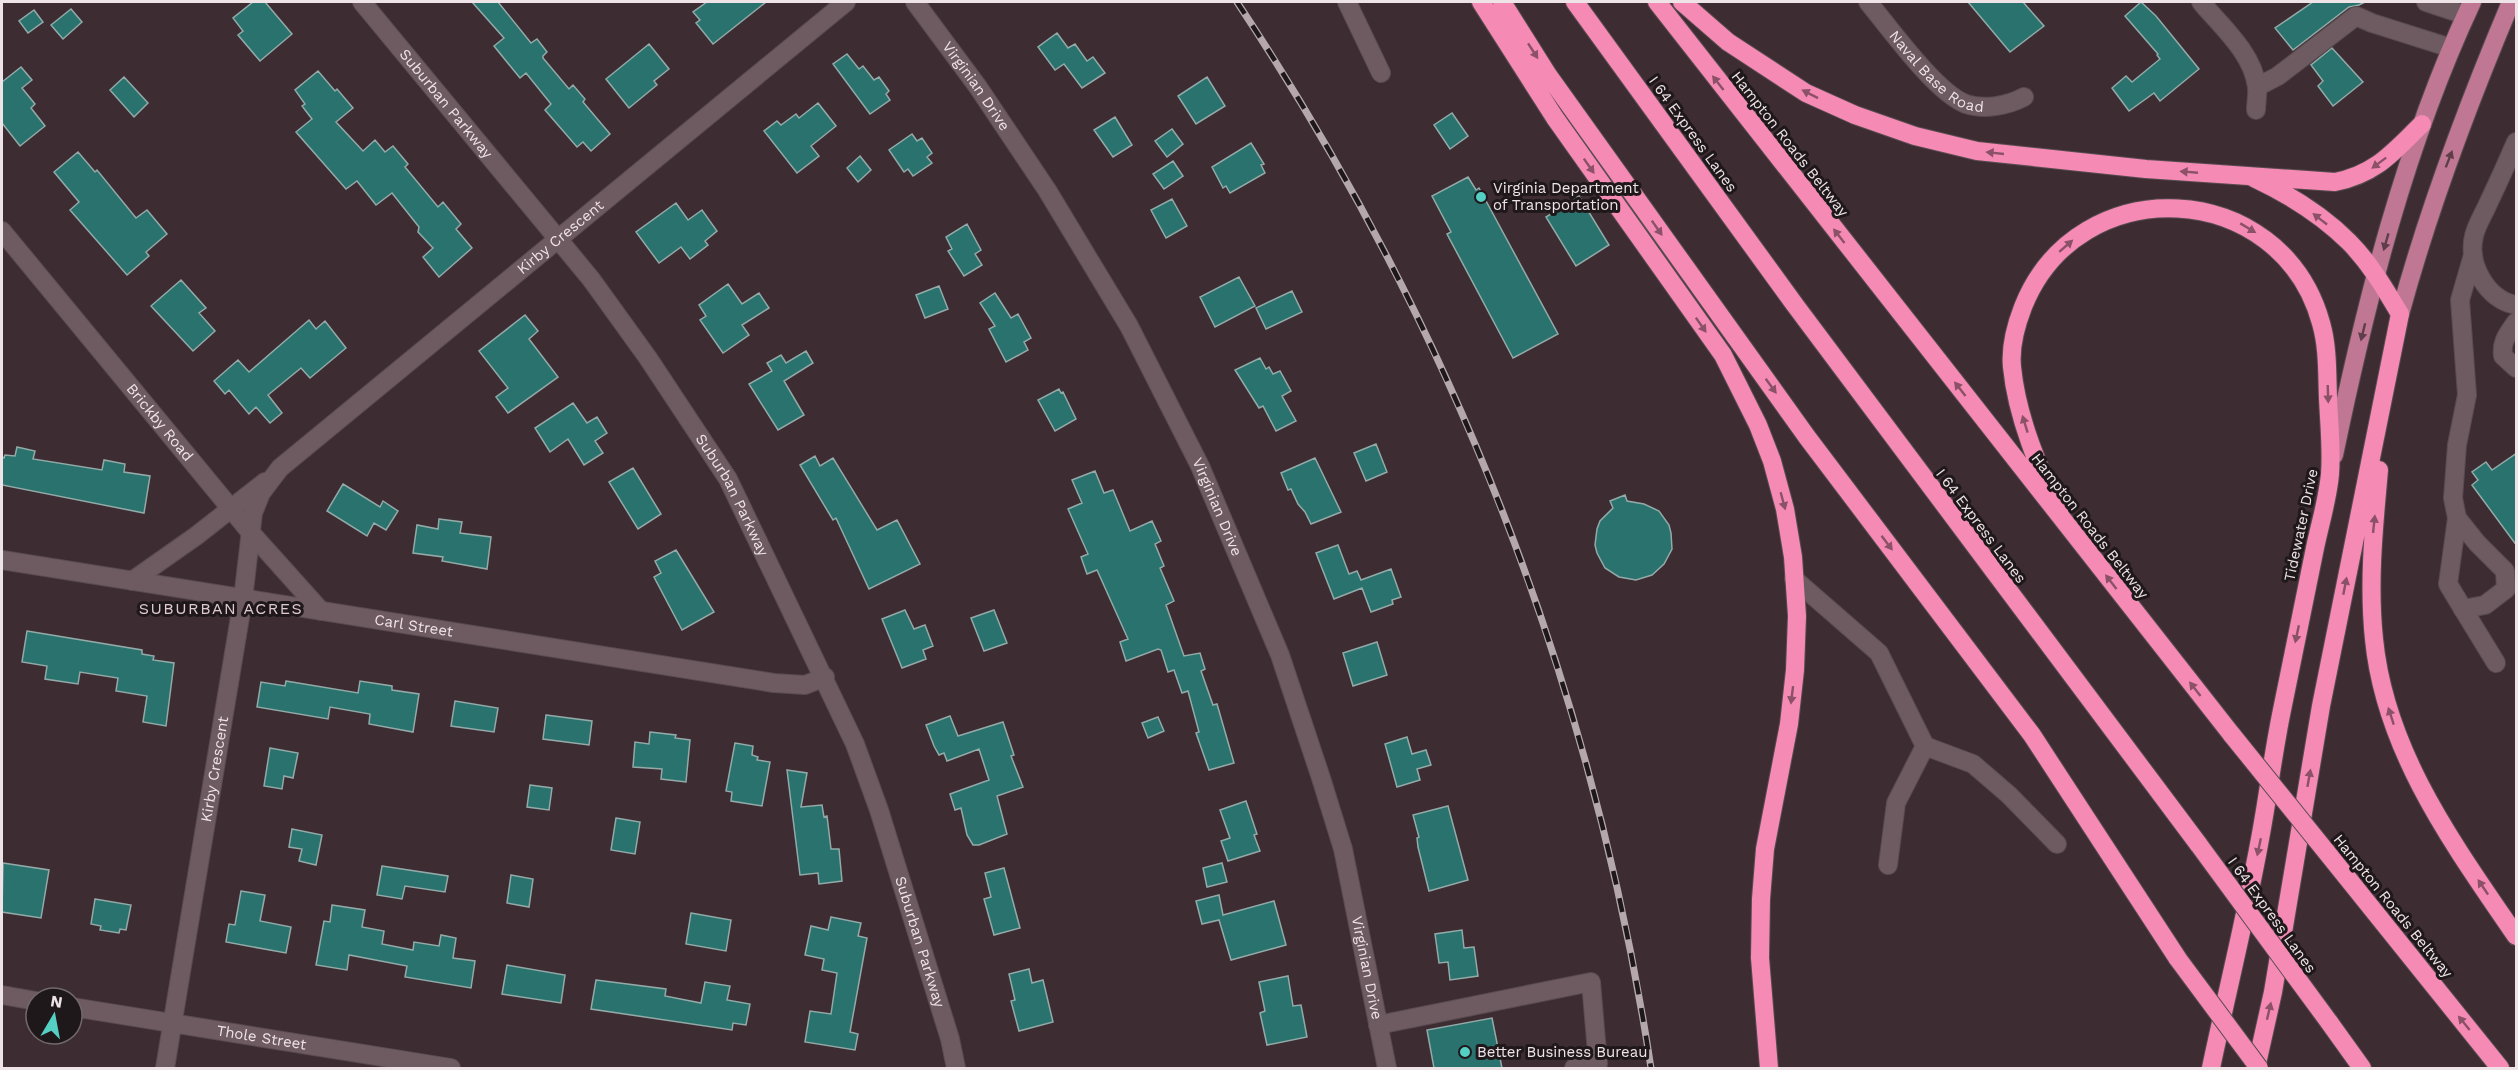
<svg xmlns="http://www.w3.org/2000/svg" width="2518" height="1070" font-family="'Work Sans',sans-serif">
	<rect width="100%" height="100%" fill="#3d2d33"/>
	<path fill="#29726d" stroke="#93aaa8" stroke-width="1.5" d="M253,2H265L292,34L260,61L238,35L243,31L233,18Z
		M472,2H498L531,43L537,39L547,52L543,56V58L569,89L573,85L585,99L583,102L610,134L591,151L583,142L577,147L545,110L551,104L526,73L520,78L494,46L504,38Z
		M707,2H766L713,44L696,23L700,20L693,12Z
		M1968,2H2023L2044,26L2010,52Z
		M2141,2L2156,16L2199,69L2160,101L2154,93L2129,111L2112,88L2126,76L2132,82L2160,59L2157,55L2158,54L2125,16Z
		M2313,2H2365L2359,5L2349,7L2293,50L2275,28Z
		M71,9L82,22L63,39L51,25Z
		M34,10L43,22L28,33L19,21Z
		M1057,33L1068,48L1075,44L1087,61L1093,57L1105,73L1082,88L1064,64L1055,70L1038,47Z
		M649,44L669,69L654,81L657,85L629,108L606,79Z
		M2332,48L2363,82L2333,106L2318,86L2323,81L2311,65Z
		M847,54L859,69L863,66L874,80L879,77L889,91L886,94L890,100L870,114L833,64Z
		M21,67L32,80L22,88L35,104L31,108L45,126L20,146L2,123V82Z
		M318,71L335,91L337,89L353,108L336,122L363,151L375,140L385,152L393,146L408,164L405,167L438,207L443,202L461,224L456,229L472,248L439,277L423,257L433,248L418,232L419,227L392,193L376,205L357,181L346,189L296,132L312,119L302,106L305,104L295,90Z
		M124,77L148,103L134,117L110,90Z
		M1207,77L1225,106L1196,124L1178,96Z
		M818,103L836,126L811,146L819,156L797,173L764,131L777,121L781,125L796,114L799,118Z
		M1452,113L1468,136L1450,149L1434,125Z
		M1115,117L1132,145L1113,157L1094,130Z
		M1172,129L1183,144L1167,157L1155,141Z
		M912,134L917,141L922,138L932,153L927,157L932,163L913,176L908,169L904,172L889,150Z
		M1251,143L1264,164L1261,165L1265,173L1230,193L1226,186L1223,188L1212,167Z
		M78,152L95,172L97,170L136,218L147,210L167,234L146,252L149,256L127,275L70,210L79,202L54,172Z
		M860,156L871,170L858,182L847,168Z
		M1173,161L1183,176L1164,189L1153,174Z
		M1468,177L1476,190L1479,188L1558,334L1513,358L1447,234L1451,232L1432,196Z
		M1579,196L1609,245L1576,266L1546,217Z
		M1172,199L1187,226L1166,238L1151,210Z
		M676,203L688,220L702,210L717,231L705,241L708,245L690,259L681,247L659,263L636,232Z
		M967,224L981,250L975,254L982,265L964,276L948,251L952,249L946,237Z
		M1239,277L1255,306L1215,327L1200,297Z
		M181,280L206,308L199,313L215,331L193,351L151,306Z
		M728,284L742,304L759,293L769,308L742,325L749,335L723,353L700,320L706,316L699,305Z
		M939,286L948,309L925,318L916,295Z
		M1292,291L1302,312L1266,329L1256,308Z
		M995,293L1011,318L1018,314L1031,338L1024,342L1028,350L1006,362L989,329L995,326L980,303Z
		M525,315L538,331L529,339L558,377L508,413L496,397L508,388L479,351Z
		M309,320L316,329L325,321L346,348L310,378L301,368L268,395L282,413L270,423L256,407L249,414L229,390L225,394L214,381L238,360L249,372Z
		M806,351L813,363L784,381L804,415L778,430L749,384L772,371L767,363L781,355L786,363Z
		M1260,358L1266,369L1269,367L1273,374L1280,371L1291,391L1282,396L1296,421L1276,431L1263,406L1259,408L1235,370Z
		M1059,389L1061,393L1063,392L1076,419L1055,431L1038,400Z
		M573,403L587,423L597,417L607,433L595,441L603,453L584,465L568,439L550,452L535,428Z
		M1376,444L1387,472L1366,481L1354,453Z
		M17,447L35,451L33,459L102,470L104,460L125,464L124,472L150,476L144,513L2,485V457L4,458L5,455L15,456Z
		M2517,453V546L2472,485L2478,480L2472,472L2486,462L2492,470Z
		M815,456L820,466L833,458L877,530L897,520L920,564L869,589L836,518L833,520L800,465Z
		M1315,458L1341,512L1311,524L1305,512L1298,504L1291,489L1288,490L1281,473Z
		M633,468L661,514L638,529L609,482Z
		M1095,471L1104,493L1113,490L1130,531L1152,521L1161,541L1155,544L1164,566L1160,568L1174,601L1166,605L1184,656L1200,653L1205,669L1201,671L1213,705L1217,704L1234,763L1209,770L1196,733L1199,732L1188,691L1182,693L1174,670L1168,672L1161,650L1158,649L1126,661L1120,642L1128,639L1097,570L1087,574L1081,557L1088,554L1068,509L1082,503L1072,480Z
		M343,484L380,507L383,501L398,511L386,530L374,523L367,536L327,511Z
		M1625,495L1627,501L1644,504L1659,511L1669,525L1671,533L1672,549L1664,564L1652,575L1636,580L1619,577L1605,568L1597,553L1595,545L1597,529L1600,521L1613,508L1610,501Z
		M439,519L462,522L460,533L491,537L487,569L442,561L443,557L413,553L417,525L438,529Z
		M1338,545L1349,574L1357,571L1361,580L1391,569L1401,597L1392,600L1393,604L1371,612L1362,588L1334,599L1316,553Z
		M676,550L714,612L682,630L654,577L661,573L655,561Z
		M905,610L914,629L925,625L933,646L923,650L926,659L902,668L882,619Z
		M994,610L1007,643L984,651L971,618Z
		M27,631L142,650V654L154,656L153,660L174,663L166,726L143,722L147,696L116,691L118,678L80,672L78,684L45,679L47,666L22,662Z
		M1377,642L1387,675L1353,686L1343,653Z
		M286,681L358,693L360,681L392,686V690L419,694L413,732L369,724L370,714L330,707L328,719L257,707L261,682L285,686Z
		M455,701L498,708L494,732L451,726Z
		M546,715L592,721L589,745L543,739Z
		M950,716L958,736L1003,722L1014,755L1011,756L1023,787L997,796L1007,834L979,845H973L967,835L961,808L955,810L950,794L989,780L979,749L947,761L944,753L939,755L934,746L926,725Z
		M1158,717L1164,731L1148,738L1142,723Z
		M650,732L676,735L675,738L690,740L686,782L661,779L662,769L633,767L635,742L649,744Z
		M1407,737L1412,754L1426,750L1431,765L1417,769L1420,780L1397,787L1385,744Z
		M735,743L753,746L752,755L758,757L757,760L770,762L762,806L731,801L732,792L726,791Z
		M270,748L298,753L293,778L284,776L282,789L264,786Z
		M787,770L807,773L801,807L822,805L824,817L827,816L831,849H839L842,881L819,884L818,873L800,875Z
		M530,785L552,788L549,810L527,807Z
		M1246,801L1257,834L1254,835L1260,851L1228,861L1221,841L1230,838L1220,810Z
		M1448,806L1468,880L1429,891L1418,847L1417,838L1419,837L1413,815Z
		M616,818L640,822L635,854L611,850Z
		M292,829L322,835L316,865L299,861L302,849L289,847Z
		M3,863L49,870L41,918L2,912Z
		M1222,863L1227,882L1207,887L1203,868Z
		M382,866L448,876L445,892L405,886L402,899L377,895Z
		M1004,868L1020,928L994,935L984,899L991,897L985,873Z
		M511,875L533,879L529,907L507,903Z
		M241,891L265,895L260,921L291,927L286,953L226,942L229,924L235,925Z
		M1219,895L1223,915L1274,901L1286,945L1231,960L1219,920L1202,924L1196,901Z
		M95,899L131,905L126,930L120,929L119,933L100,930L101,926L91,924Z
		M332,905L365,910L362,927L384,931L382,944L413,950L414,942L439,946L441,935L456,938L453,958L475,961L471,988L405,977L407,966L349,955L347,970L316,965L324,921L330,922Z
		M691,913L731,920L726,951L686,944Z
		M831,917L861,923L858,936L867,938L850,1032L858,1034L855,1050L805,1042L810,1011L831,1014L837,973L822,970L824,959L805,955L811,926L828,930Z
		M1462,930L1464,948L1474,947L1478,976L1450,980L1448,962L1439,963L1435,934Z
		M507,965L565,975L561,1003L502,994Z
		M1029,969L1032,983L1043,980L1053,1022L1019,1031L1011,1001L1015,1000L1009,974Z
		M1288,976L1293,1006L1301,1005L1307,1037L1267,1045L1260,1013L1265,1011L1259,982Z
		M596,980L666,989L665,996L701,1003L705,982L730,986L727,1000L750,1004L746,1025L733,1023L732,1030L591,1009Z
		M1492,1018L1502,1068H1434L1427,1030Z"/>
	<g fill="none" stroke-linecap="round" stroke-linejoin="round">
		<g stroke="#594b4f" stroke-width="20">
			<g id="minor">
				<path id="s1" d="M362,2L591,279L648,358L728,479L855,744L879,810L950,1039L956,1068"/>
				<path id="s2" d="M915,2L978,87L1047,190L1129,326L1200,466L1280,655L1321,778L1343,849L1387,1068"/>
				<path d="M1347,2L1381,73"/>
				<path id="s3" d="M1868,2C1889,27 1936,93 1966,104C1984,110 2007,106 2024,97"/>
				<path d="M2201,2C2221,26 2253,53 2257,87C2258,94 2256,103 2256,110"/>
				<path d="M2426,2L2465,15"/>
				<path d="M2257,87L2278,76L2356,16L2372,23L2451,48"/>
				<path d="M2516,142C2507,163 2497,185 2487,206C2483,215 2476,226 2474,236C2467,264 2487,300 2516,305"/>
				<path id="s4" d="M2,231L251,533L321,611"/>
				<path d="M2516,322C2508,334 2501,341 2503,356L2516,368"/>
				<path d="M2457,518L2477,543L2505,571L2506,589L2485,605L2463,609L2448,584L2457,518L2453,498L2457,445L2467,395L2460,300L2473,255"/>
				<path id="s5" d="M2,560L774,683L805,685L825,677"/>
				<path d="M1794,579L1879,653L1925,746L1896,803L1888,865"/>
				<path d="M132,581L196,536L265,482"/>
				<path d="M2463,609L2496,663"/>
				<path d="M1925,746L1973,764L2009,795L2057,844"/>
				<path d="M2,995L36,1001"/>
				<path id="s6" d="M72,1007L451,1068"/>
				<path d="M1378,1025L1591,982L1598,1064L1574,1068"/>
				<path id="s7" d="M165,1068L243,599L253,513L261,493L280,468L846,2"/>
			</g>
		</g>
		<g stroke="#594b4f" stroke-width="20">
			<path id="major" d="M2400,314C2429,207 2468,104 2511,2
				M2334,455C2366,301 2405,145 2472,2"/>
		</g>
		<g stroke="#594b4f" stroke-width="20">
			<path id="highway" d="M1481,2L1555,118L1723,355L1758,425L1772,461L1785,509L1793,557L1797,616L1795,670L1789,724L1765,849L1761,899L1760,958L1769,1068
				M1502,2L1548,75L1807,437L2032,735L2178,959
				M1575,2L1795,305L2199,845
				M1657,2L2232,735
				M1682,2L1728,42L1806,93L1855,115L1915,136L1977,151L2146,169L2335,182C2376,174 2393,152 2422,124
				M2252,177C2286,193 2321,214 2349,242C2370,263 2385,289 2400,314L2321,706L2273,992L2256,1068
				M2379,470C2374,526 2368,582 2374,639C2385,752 2454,845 2516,936
				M2061,517C2040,470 2017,419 2012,367C2010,347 2016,325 2023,307C2078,168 2281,178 2321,323C2328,347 2327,373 2328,398C2329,423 2332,449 2330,474C2328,498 2320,524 2315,548C2304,602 2293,656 2282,710C2273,753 2268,797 2260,839C2246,916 2227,992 2211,1068
				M2345,875L2500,1068
				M2329,1022L2362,1068"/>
		</g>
		<use href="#minor" stroke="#6e5b61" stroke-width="18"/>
		<use href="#major" stroke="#bf7793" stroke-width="18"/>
		<use href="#highway" stroke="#f58ab4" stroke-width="18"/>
		<g stroke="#b5a8ad" stroke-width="7">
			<path id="rail" d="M1237,2C1452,326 1592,683 1651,1068"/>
		</g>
		<use href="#rail" stroke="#1f181a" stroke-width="4.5" stroke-dasharray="14" stroke-linecap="butt"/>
		<g stroke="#594b4f" stroke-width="20" stroke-linecap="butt">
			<path id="highway-bridge" d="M2232,735L2345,875
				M2199,845L2329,1022
				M2178,959L2259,1068"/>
		</g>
		<use href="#highway-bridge" stroke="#f58ab4" stroke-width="18"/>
	</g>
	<defs><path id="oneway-solid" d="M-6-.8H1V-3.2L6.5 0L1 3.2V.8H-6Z" transform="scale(1.5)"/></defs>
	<g fill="#8a5167">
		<use href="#oneway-solid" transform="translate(1533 51) rotate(57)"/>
		<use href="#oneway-solid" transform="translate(1718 83) rotate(-128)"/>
		<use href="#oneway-solid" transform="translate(1810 94) rotate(-153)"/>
		<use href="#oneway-solid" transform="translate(1995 153) rotate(-174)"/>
		<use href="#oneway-solid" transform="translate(2379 163) rotate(143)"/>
		<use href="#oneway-solid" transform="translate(1589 166) rotate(55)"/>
		<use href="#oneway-solid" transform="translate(2189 172) rotate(-175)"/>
		<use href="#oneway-solid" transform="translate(2320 219) rotate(-142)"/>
		<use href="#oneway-solid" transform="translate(1657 228) rotate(55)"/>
		<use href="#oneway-solid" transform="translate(2248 228) rotate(31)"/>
		<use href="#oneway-solid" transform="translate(1839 236) rotate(-128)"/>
		<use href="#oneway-solid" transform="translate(2066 246) rotate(-41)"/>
		<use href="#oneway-solid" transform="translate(1701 325) rotate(55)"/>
		<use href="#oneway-solid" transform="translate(1771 386) rotate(54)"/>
		<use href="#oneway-solid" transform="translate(1960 389) rotate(-128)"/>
		<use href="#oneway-solid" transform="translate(2328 394) rotate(88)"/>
		<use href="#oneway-solid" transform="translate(2025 424) rotate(-107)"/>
		<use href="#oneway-solid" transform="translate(1783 501) rotate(75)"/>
		<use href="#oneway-solid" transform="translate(2374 524) rotate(-84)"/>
		<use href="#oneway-solid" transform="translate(1887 543) rotate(53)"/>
		<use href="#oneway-solid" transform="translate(2111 582) rotate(-128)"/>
		<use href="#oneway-solid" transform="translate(2345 586) rotate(-79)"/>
		<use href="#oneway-solid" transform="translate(2297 634) rotate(102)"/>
		<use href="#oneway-solid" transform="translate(2195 689) rotate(-128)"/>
		<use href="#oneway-solid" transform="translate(1792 695) rotate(97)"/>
		<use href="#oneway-solid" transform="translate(2391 716) rotate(-108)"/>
		<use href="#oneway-solid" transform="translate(2309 778) rotate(-80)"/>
		<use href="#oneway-solid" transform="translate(2259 847) rotate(102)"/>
		<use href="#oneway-solid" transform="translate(2483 887) rotate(-124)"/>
		<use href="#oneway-solid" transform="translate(2269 1011) rotate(-77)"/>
		<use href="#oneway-solid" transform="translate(2464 1023) rotate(-129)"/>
	</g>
	<g fill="#5f3e4a">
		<use href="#oneway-solid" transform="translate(2449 159) rotate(-69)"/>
		<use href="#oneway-solid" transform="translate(2386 242) rotate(106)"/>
		<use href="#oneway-solid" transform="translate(2363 332) rotate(104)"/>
	</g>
	<g fill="#55cec4" stroke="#1f181a" stroke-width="2">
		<circle cx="1481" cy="197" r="6"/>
		<circle cx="1465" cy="1052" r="6"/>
	</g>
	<g text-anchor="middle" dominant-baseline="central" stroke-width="6" stroke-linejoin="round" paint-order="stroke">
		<g font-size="15" fill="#eee3e7" stroke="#1f181a">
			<text stroke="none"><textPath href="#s3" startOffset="100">Naval Base Road</textPath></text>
			<text stroke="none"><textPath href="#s2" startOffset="104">Virginian Drive</textPath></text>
			<text stroke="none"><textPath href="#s1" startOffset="132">Suburban Parkway</textPath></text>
			<text transform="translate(1693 134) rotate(54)">I 64 Express Lanes</text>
			<text transform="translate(1790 144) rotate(52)">Hampton Roads Beltway</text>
			<text stroke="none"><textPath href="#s7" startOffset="978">Kirby Crescent</textPath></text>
			<text stroke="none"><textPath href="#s4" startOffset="248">Brickby Road</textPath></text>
			<text stroke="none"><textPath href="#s1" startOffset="618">Suburban Parkway</textPath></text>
			<text stroke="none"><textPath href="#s2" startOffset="590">Virginian Drive</textPath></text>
			<text transform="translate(2301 525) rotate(-78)">Tidewater Drive</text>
			<text transform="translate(1981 526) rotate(53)">I 64 Express Lanes</text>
			<text transform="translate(2090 526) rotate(52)">Hampton Roads Beltway</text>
			<text stroke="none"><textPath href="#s5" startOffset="417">Carl Street</textPath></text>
			<text stroke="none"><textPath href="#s7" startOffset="303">Kirby Crescent</textPath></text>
			<text transform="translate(2393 906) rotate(51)">Hampton Roads Beltway</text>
			<text transform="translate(2272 915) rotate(54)">I 64 Express Lanes</text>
			<text stroke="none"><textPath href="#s1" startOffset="1104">Suburban Parkway</textPath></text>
			<text stroke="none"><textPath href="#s2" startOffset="1076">Virginian Drive</textPath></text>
			<text stroke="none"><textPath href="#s6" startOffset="192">Thole Street</textPath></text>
		</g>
		<g font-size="15" fill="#eee3e7" stroke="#1f181a" text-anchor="start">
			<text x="1493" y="188">Virginia Department<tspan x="1493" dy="17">of Transportation</tspan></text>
			<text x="1477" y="1052">Better Business Bureau</text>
		</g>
		<g font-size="16" letter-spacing="1.5" fill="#e0cad1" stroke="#1f181a">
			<text x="221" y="608">SUBURBAN ACRES</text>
		</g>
	</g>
	<rect width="2518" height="1070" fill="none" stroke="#eee3e7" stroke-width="6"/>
	<g transform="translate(54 1016) rotate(10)"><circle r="28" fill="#1f181a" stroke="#72696c" stroke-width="1.5"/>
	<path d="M0-4.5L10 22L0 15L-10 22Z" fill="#55cec4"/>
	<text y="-9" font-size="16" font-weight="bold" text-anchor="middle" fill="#eee3e7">N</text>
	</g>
</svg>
